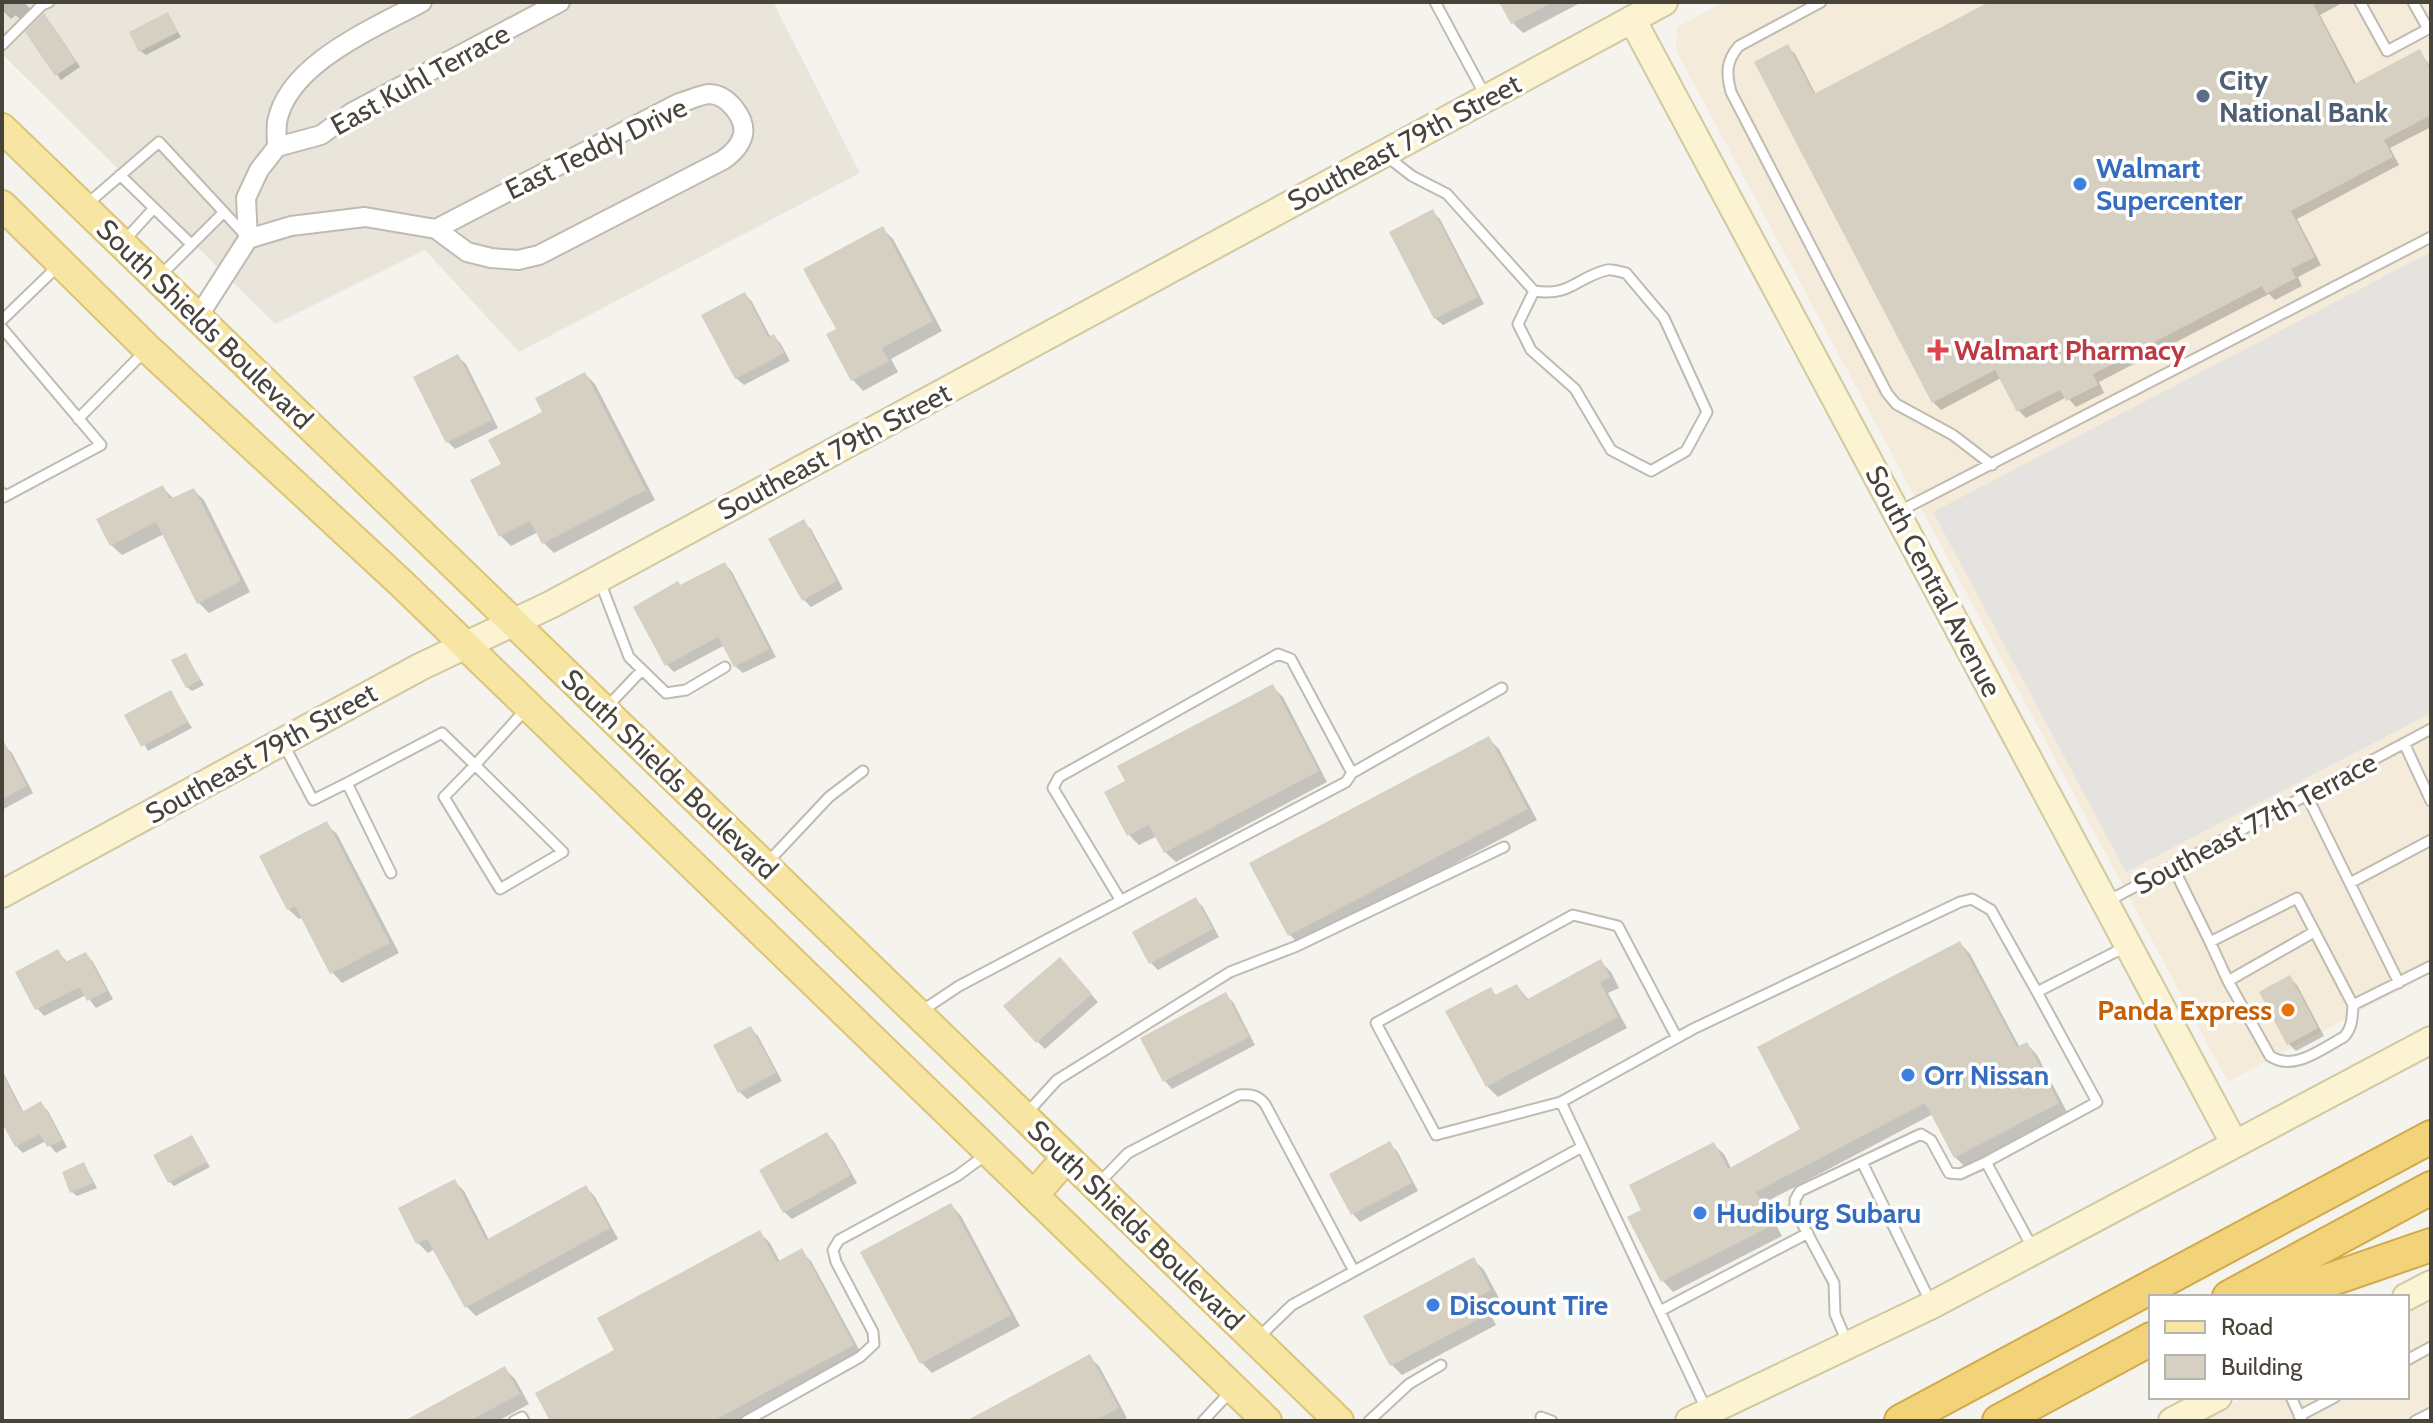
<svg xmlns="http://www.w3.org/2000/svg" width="2433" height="1423" font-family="Cabin,sans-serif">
	<rect width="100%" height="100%" fill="#f5f3ed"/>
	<path fill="#e9e5db" d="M2,2H773L860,173L519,352L425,250L275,324L2,54Z"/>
	<path fill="#f4ebda" d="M1724,2H2431V973L2228,1082L1676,50L1677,27Z
		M2431,1297V1421H2201L2245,1397H2407V1310Z"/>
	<path fill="#e4e3e0" d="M2431,252V713L2126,872L1933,512Z"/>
	<path fill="#0003" d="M2,2H24L33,12L23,23L16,15L11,19L2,10Z
		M1502,2H1582L1523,33L1513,23Z
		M1994,2H2344L2320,15L2357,85L2420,52L2431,67V127L2390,148L2399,165L2297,219L2321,265L2298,277L2302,286L2275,300L2269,294L2099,382L2104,393L2076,407L2067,397L2026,418L2019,411L2001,378L1941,410L1933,402L1788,47L1795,54L1816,95Z
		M167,14L181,37L146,55L141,51Z
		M52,25L80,67L61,80L28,33Z
		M1432,212L1440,219L1484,304L1443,325L1435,318Z
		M882,228L893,239L942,331L891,359L898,372L863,391L853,380L829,335L838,330Z
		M745,294L752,302L771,338L774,336L781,344L790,361L744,385L736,378Z
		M458,357L466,364L498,428L455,449L448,442Z
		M585,374L595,384L655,500L554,553L544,543L538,532L511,546L501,536L503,465Z
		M163,488L173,498L193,490L204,500L250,592L209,613L198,602L164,534L122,555L111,545Z
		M803,522L811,529L843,589L811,607L803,599Z
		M725,564L732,572L776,657L743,673L735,666L725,645L674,672L667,665L680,587Z
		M185,655L204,685L192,691L187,687Z
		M1272,686L1283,697L1327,782L1176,862L1165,852L1157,836L1139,845L1129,835Z
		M171,693L192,728L148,751L127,716Z
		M1489,739L1499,749L1537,820L1300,945L1290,935Z
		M4,745L12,753L33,793L2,810V746Z
		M326,824L337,834L399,953L342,983L332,972L303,917L299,919L288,909Z
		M1196,900L1203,907L1219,937L1158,970L1150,962Z
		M1960,943L1970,954L2020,1048L2027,1044L2037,1055L2068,1114L1966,1168L1955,1157L1933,1114L1764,1203L1782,1236L1673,1292L1663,1281L1630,1218L1644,1211L1713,1144L1724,1154L1732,1170L1803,1130Z
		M58,952L68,963L86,954L93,962L113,999L96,1008L86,995L44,1016L37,1008Z
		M1601,962L1611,972L1619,988L1608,993L1627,1028L1498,1097L1487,1086L1490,989L1497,996L1517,986L1529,1000Z
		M1067,967L1098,1002L1045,1049L1037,1041Z
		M2290,978L2297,985L2324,1036L2296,1051L2288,1043Z
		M1225,995L1233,1002L1255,1045L1172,1089L1165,1081L1142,1039Z
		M750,1028L758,1036L782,1081L747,1099L740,1092Z
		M2,1070L24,1113L41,1104L48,1111L67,1147L56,1153L46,1141L23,1153L16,1146L2,1119Z
		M827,1134L834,1142L857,1183L792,1219L784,1212Z
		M192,1137L210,1167L174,1186L169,1181Z
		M1389,1144L1397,1151L1418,1191L1360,1222L1353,1214Z
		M84,1164L97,1188L77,1196L72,1192Z
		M454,1181L464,1191L489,1240L586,1187L595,1197L618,1239L476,1316L467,1307L435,1249L428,1253L418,1243Z
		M951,1205L961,1216L1020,1326L932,1373L922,1363Z
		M760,1233L770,1243L780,1262L801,1251L811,1261L862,1355L741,1421H552L617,1351Z
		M1473,1259L1484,1270L1500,1300L1487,1308L1496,1325L1402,1375L1392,1365Z
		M1089,1357L1099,1366L1127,1418L1121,1421H971Z
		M505,1369L515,1379L529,1404L498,1421H408Z"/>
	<path fill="#d6d0c3" d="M1499,2H1553L1511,24Z
		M1989,2H2312L2354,84L2420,49L2431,71V115L2384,140L2393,157L2291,211L2315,257L2291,269L2296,278L2266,294L2262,286L2093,374L2098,385L2066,401L2060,390L2017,412L1995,370L1932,403L1754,62L1788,44L1814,94Z
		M168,12L178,32L139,52L129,32Z
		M44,13L76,62L55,76L25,32Z
		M1433,209L1478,297L1434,319L1389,232Z
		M883,226L933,321L882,348L889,361L851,381L826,334L836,329L803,269Z
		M745,292L768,337L774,334L784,353L735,379L701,315Z
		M458,354L492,420L446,443L413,377Z
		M585,372L646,490L542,544L530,521L499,537L470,480L501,464L488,440L542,412L535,398Z
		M163,485L170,499L194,488L241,581L197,604L156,522L110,546L96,519Z
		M804,519L837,581L802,601L768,539Z
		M725,562L769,649L734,667L718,637L665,666L633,607L678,581L680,585Z
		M186,653L200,680L186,688L171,660Z
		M1273,684L1319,771L1164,853L1149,825L1127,836L1104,792L1125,781L1117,766Z
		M171,690L188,722L141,747L124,715Z
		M1489,736L1528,809L1288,936L1249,863Z
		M2,738L27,786L2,799Z
		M327,821L390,943L330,974L295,906L287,910L259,856Z
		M1196,897L1213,929L1149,964L1132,932Z
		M1960,941L2017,1047L2027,1042L2059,1103L1954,1158L1925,1103L1756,1192L1773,1225L1661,1282L1627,1217L1641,1210L1629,1185L1714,1142L1728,1169L1800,1129L1757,1047Z
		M58,949L65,962L86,952L107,991L87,1001L79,987L35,1010L15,972Z
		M1060,957L1092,994L1036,1043L1003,1006Z
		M1601,959L1610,977L1600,983L1618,1017L1486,1087L1445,1011L1491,987L1495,995L1517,984L1526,1000Z
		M2290,975L2318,1028L2287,1045L2259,992Z
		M1226,992L1249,1037L1163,1082L1140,1038Z
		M751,1026L776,1073L738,1093L713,1045Z
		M2,1073L22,1112L41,1101L62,1140L47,1147L40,1134L15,1147L2,1123Z
		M827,1132L851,1175L783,1213L759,1170Z
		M192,1135L207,1162L168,1183L153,1155Z
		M1390,1141L1412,1183L1351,1215L1329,1174Z
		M84,1162L93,1183L70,1193L62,1172Z
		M455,1179L486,1240L586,1185L610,1228L465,1308L427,1239L416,1244L398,1208Z
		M951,1203L1011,1315L920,1364L860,1252Z
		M760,1230L777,1262L802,1248L854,1345L713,1421H550L535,1393L614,1350L597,1318Z
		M1474,1257L1491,1290L1478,1297L1488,1314L1390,1366L1363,1316Z
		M1090,1354L1119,1408L1094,1421H966Z
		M505,1366L520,1394L469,1421H404Z"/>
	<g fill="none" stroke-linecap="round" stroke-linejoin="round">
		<g stroke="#c0bbb0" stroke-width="13">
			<path id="lane" d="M1435,2L1485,95
				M1821,2L1739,46C1726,61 1726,73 1731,92L1887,393L1896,404L1953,435L1992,465
				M2360,2L2387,51L2428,29L2413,2
				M2,45L42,5L49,2
				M1385,155L1412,176L1447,194L1534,291C1571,297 1577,277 1607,270C1612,269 1620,272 1626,273L1664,318L1707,412L1686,451L1651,471L1611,450L1575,389L1531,350L1518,324L1534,291
				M120,175L191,244
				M86,205L159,142L246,236
				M124,241L154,208
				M161,275L224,212
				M2,320L58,266
				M2,328L101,445L4,497L2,493
				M78,419L145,351
				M1900,511L2431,237
				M599,579L629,657L666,693L686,690L725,667
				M606,708L642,670
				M2404,743L2431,801
				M284,745L313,800L347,783
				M1352,773L1502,688
				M2307,796L2399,983
				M767,863L829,797L863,771
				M2173,867L2210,942L2297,898L2353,1005L2431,966
				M391,873L347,783L442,733L475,765L444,797L500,889L563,852L475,765L526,709
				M2350,883L2431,840
				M2106,902L2431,729
				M2210,942L2228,981L2270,1056C2294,1072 2321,1049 2344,1037C2353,1027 2352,1017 2353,1005
				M2228,981L2314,932
				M920,1012L959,986L1346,782L1352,773L1291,659L1278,654L1059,777L1053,788L1121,901
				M1561,1102L1436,1135L1376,1023L1573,915L1618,926L1677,1038
				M1026,1114L1057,1080L1230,972L1297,946L1504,847
				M1862,1162L1930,1301
				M1097,1185L1128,1153L1239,1095C1251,1094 1258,1095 1265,1104L1354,1271
				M2032,1247L1986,1162L2097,1102L2037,992L2127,946
				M1660,1311L1808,1233
				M1259,1337L1292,1305L1582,1147
				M1847,1342L1835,1314L1834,1283L1795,1210V1200L1800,1191L1921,1134L1931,1140L1949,1173L1960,1174L1986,1162
				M2407,1360L2431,1347
				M2291,1397L2301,1419
				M1707,1411L1561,1102L1693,1029L1960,902L1972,899L1991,910L2037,992
				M2299,1416L2335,1397
				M1541,1417L1552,1421
				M514,1421L522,1417L524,1421
				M746,1421L860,1357L874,1344L873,1332L836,1262L833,1250L839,1240L957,1176L987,1154
				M1203,1421L1231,1391
				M1369,1421L1409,1384L1441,1365
				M2415,1421L2431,1413"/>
		</g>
		<g stroke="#c0bbb0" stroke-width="22">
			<path id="street" d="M277,147L321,135L351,113L560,2
				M277,147C277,139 276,130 277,122C288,63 375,28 422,2
				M248,239L291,226L365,217L436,229L467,252L491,258L518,260L539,255L723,160C732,154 740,146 743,135C746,118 728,95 710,94C701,94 688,101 679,103L436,229
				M198,317L248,239L246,198L259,170L277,147"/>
		</g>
		<g stroke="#d1c8a0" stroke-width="30">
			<path id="secondary" d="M1632,19L2234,1143
				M2,894L420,667L552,604L1664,2
				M2406,1297L2431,1284
				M1689,1421L1932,1305L2431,1040
				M2172,1421L2218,1397"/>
		</g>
		<g stroke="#dbc474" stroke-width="32">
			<path id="primary" d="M2,128L1339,1421
				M2,205L147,348L401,583L1267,1421
				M1034,1195L1066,1158"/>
		</g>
		<g stroke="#d2a94a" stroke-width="36">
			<path id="highway" d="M2229,1297L2431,1188
				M2280,1297L2431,1245
				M1901,1421L2431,1137
				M1999,1421L2151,1339"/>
		</g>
		<use href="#lane" stroke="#fff" stroke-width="9"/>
		<use href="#street" stroke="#fff" stroke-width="18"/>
		<use href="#secondary" stroke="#fbf3d1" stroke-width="26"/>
		<use href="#primary" stroke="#f7e5a4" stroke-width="28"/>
		<use href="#highway" stroke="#f3d37a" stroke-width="32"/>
	</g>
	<circle fill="#5c6f8a" stroke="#fff" stroke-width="3" cx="2203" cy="96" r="8"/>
	<g fill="#3f7fe0" stroke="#fff" stroke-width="3">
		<circle cx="2080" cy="184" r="8"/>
		<circle cx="1908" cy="1075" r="8"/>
		<circle cx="1700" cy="1213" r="8"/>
		<circle cx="1433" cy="1305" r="8"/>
	</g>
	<path fill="#e0444e" stroke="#fff" stroke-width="3" d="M1934 338h8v8h8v8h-8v8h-8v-8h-8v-8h8z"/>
	<circle fill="#e8710a" stroke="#fff" stroke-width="3" cx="2288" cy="1010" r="8"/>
	<g text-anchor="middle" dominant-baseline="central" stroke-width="7" stroke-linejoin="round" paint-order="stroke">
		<g font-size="28" fill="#49443a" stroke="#fff">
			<text transform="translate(420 79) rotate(-29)">East Kuhl Terrace</text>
			<text transform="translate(1404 142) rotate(-28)">Southeast 79th Street</text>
			<text transform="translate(596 148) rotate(-26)">East Teddy Drive</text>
			<text transform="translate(205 324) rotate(44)">South Shields Boulevard</text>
			<text transform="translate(834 451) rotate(-28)">Southeast 79th Street</text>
			<text transform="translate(1934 581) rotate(62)">South Central Avenue</text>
			<text transform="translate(261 753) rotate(-29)">Southeast 79th Street</text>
			<text transform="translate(670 774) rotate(44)">South Shields Boulevard</text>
			<text transform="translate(2255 823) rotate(-28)">Southeast 77th Terrace</text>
			<text transform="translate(1136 1225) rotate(44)">South Shields Boulevard</text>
		</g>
		<g font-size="28" font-weight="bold" fill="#4e5e75" stroke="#fff" text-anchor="start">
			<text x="2219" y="80">City<tspan x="2219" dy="32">National Bank</tspan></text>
		</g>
		<g font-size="28" font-weight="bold" fill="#366cbe" stroke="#fff" text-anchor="start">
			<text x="2096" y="168">Walmart<tspan x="2096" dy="32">Supercenter</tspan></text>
			<text x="1924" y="1075">Orr Nissan</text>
			<text x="1716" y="1213">Hudiburg Subaru</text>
			<text x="1449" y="1305">Discount Tire</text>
		</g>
		<g font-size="28" font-weight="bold" fill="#be3a42" stroke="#fff" text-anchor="start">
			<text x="1954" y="350">Walmart Pharmacy</text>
		</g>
		<g font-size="28" font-weight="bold" fill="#c56008" stroke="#fff" text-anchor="end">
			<text x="2272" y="1010">Panda Express</text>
		</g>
	</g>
	<rect width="2433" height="1423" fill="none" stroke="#49443a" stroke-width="8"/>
	<rect x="2149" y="1295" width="260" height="104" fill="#ffffff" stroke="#b6b4b0" stroke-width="2"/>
	<rect x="2165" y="1321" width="40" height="12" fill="#f7e5a4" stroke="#b6b4b0" stroke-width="2"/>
	<text x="2221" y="1335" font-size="24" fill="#49443a">Road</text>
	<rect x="2165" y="1355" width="40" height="24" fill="#d6d0c3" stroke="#b6b4b0" stroke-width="2"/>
	<text x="2221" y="1375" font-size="24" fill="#49443a">Building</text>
</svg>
